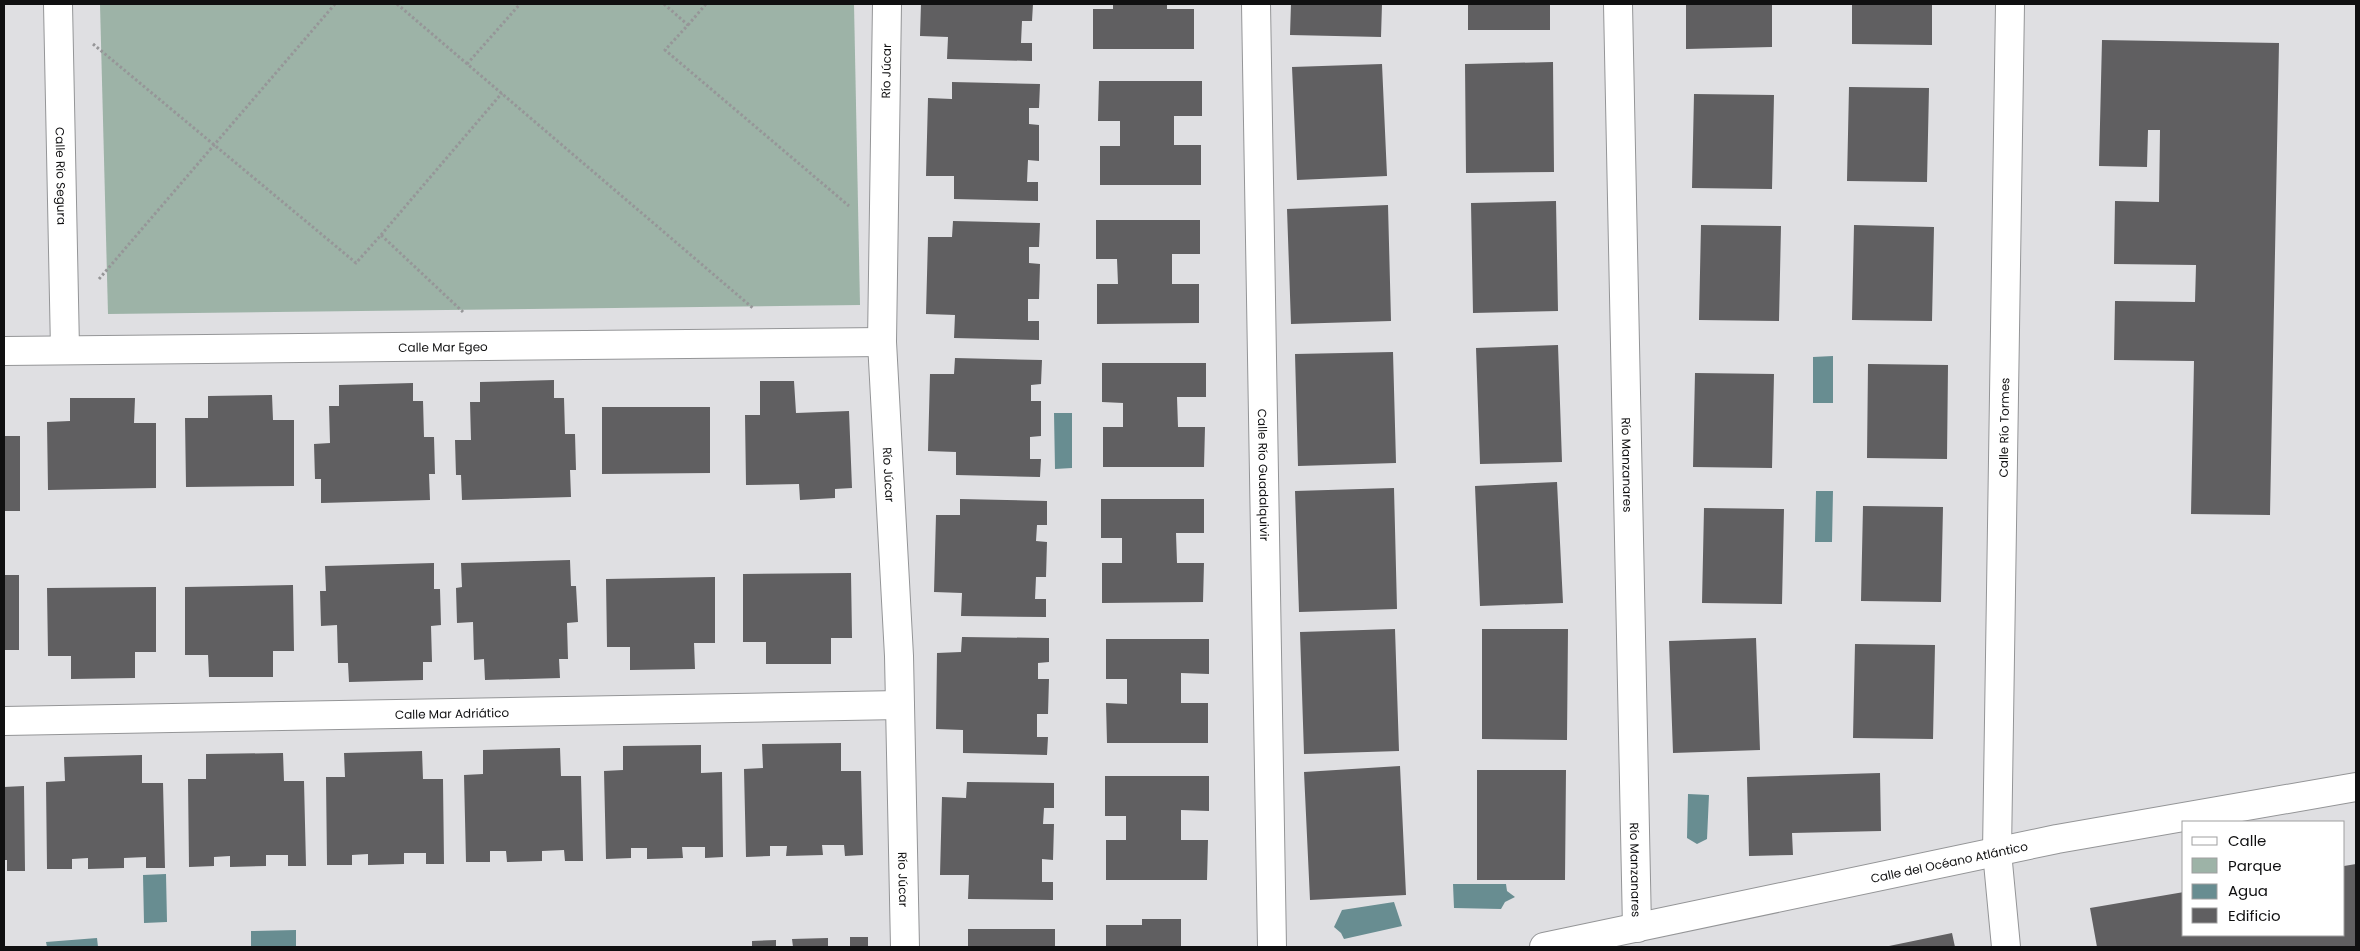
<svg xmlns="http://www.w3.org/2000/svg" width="2360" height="951" font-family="Poppins,sans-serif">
	<rect width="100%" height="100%" fill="#dfdfe2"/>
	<path fill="#9db3a7" d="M100,4H854L860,305L108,314Z"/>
	<path fill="#688d91" d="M1833,356V403H1813V357Z
		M1054,413H1072V468L1055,469Z
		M1816,491H1833L1832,542H1815Z
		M1688,794L1709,795L1707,839L1697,844L1687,838Z
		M166,874L167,922L144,923L143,875Z
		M1453,884H1506L1507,891L1515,897L1505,902L1501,909L1454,908Z
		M1394,902L1402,926L1344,939L1341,933L1334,927L1342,910Z
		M296,930V947H251V931Z
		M97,938L98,947H47L46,942Z"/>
	<path fill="#605f61" d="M921,4H1033L1032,21H1022L1021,43H1032V61L947,59L948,37L920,36Z
		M1113,4H1167V9H1194V49H1093V9H1113Z
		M1291,4H1382L1381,37L1290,35Z
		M1468,4H1550V30H1468Z
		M1686,4H1772V47L1686,49Z
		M1852,4H1932V45L1852,44Z
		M2102,40L2279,43L2270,515L2191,514L2194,361L2114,360L2115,301L2195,302L2196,265L2114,264L2115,201L2159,202L2160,130H2148L2147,167L2099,166Z
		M1553,62L1554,172L1466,173L1465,64Z
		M1382,64L1387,176L1297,180L1292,67Z
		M1099,81H1202V116H1174V145H1201V185H1100V146H1120V121H1098Z
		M952,82L1040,84L1039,108H1029V124L1039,125V161L1028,160L1027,182H1038V201L954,199V176H926L928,98L952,99Z
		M1849,87L1929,88L1927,182L1847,181Z
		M1694,94L1774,95L1772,189L1692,188Z
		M1556,201L1558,311L1473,313L1471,203Z
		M1388,205L1391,321L1291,324L1287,209Z
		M1096,220H1200V254H1172V284H1199V323L1097,324V284H1118L1117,259H1096Z
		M953,221L1040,223L1039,247H1029V263L1040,264L1039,299H1028V321H1039V340L954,338L955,315L926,314L928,237H952Z
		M1701,225L1781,226L1779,321L1699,320Z
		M1854,225L1934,227L1932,321L1852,320Z
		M1558,345L1562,462L1480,464L1476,348Z
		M1393,352L1396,463L1298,466L1295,354Z
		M955,358L1042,360L1041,384L1031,385V401H1041V436L1030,437V459H1041L1040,477L956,475V452L928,451L930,374H954Z
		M1102,363H1206V397H1177L1178,427H1205L1204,467H1103V427H1123V403L1102,402Z
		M1868,364L1948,365L1947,459L1867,458Z
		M1695,373L1774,374L1772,468L1693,467Z
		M554,380V398H564L565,434H575L576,470H570L571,497L462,500L461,475H456L455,440H471L470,402H480V382Z
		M760,381H794L796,413L849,411L852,488L835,489V498L800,500L799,484L746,485L745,415H760Z
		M413,383V401H423L424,437H434L435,474H429L430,500L321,503V479H315L314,444L330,443L329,406H339V385Z
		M272,395L273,420H294V486L186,487L185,418H208V396Z
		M70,398H135L134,423H156V488L48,490L47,422L70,421Z
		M602,407H710V473L602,474Z
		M4,436H20V511H4Z
		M1557,482L1563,603L1480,606L1475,486Z
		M1394,488L1397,609L1299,612L1295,491Z
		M960,499L1047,501V525H1037L1036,541L1047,542L1046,577H1036L1035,599H1046V617L961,616L962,593L934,592L936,515H960Z
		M1101,499H1204V533H1176L1177,563H1204L1203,602L1102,603V563H1122V538H1101Z
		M1863,506L1943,507L1941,602L1861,601Z
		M1704,508L1784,509L1782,604L1702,603Z
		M570,560L571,586H576L578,622L567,623L568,659H559L560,678L485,680L484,659L474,660L473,622L457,623L456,588L462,587L461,563Z
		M434,563V589H440L441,625L431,626L432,662H423V680L349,682L348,663H338L337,625L321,626L320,591H326L325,566Z
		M851,573L852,638H831V664H766V642H743V574Z
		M4,575H19V650H4Z
		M715,577V643H694L695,669L630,670V647H607L606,579Z
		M293,585L294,651H273V677H209L208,655H185V587Z
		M156,587V652H135V678L71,679V656H48L47,588Z
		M1395,629L1399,751L1304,754L1300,632Z
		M1482,629H1568L1567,740L1482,739Z
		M962,637L1049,638V662L1038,663V679H1049L1048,714H1037V737H1048L1047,755L963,753V730L936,729L937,653L961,652Z
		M1756,638L1760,750L1673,753L1669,641Z
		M1106,639H1209V674L1181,673V703H1208V743H1107L1106,703L1127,704V679H1106Z
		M1855,644L1935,645L1933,739L1853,738Z
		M841,743V771H861L863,855L845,856L844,845H822L823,855L786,856L787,846H770V856L746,857L744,769L763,768L762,744Z
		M701,745V773L722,772L723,857L705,858V847H682L683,858L647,859V848H631V858L606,859L604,771L623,770V746Z
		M560,748L561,776H581L583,861H565L564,850L542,851V861L507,862L506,851H490V862H466L464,775L483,774V750Z
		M422,751L423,779H443L444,864H426V853H404V864L368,865V854L352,855V865H327L326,777H345L344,753Z
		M283,753L284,781H304L306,866H288V855H266V866L230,867V856L214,857V866L189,867L188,779H206V754Z
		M142,755V783H163L165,868H146V857L124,858V868L88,869V858L72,859V869H47L46,782L65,781L64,757Z
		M1400,766L1406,895L1310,900L1304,772Z
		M1477,770H1566L1565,880H1477Z
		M1880,773L1881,831L1792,833L1793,855L1749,856L1747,777Z
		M1105,776H1209V811L1181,810V840H1208L1207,880H1106V840H1126V816H1105Z
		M967,782L1054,783V808H1044L1043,824H1054L1053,860L1042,859V882H1053V900L968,899L969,875H940L942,797L966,798Z
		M24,786L25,871H7V860H4V787Z
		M2356,864V947H2097L2090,908L2184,892V935H2344V866Z
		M1142,919H1181V947H1106V925H1142Z
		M968,929H1055V947H968Z
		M1952,933L1955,947H1889V946Z
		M850,937H868V947H850Z
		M828,938V947H793L792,939Z
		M776,940V947H752V941Z"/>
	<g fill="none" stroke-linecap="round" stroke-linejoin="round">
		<g stroke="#949597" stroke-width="30">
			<g id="minor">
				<path id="s1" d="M58,4L65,349"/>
				<path id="s2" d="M887,4L882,342L899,656L905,947"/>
				<path id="s3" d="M1256,4L1272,947"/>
				<path id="s4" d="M1618,4L1637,928"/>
				<path id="s5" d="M4,351L882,342"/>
				<path id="s6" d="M4,721L900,705"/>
				<path id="s7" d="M1544,947L2057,839L2356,787"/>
				<path id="s8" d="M2006,947L1997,852L2010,4"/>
			</g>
		</g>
		<path stroke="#969698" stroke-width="3" stroke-dasharray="2.5 2.5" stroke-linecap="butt" d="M397,4L754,309
			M664,4L688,25L665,50L849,206
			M688,25L706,4
			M93,44L356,263L381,235L463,312
			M467,64L520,4
			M381,235L502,93
			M99,279L335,4"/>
		<use href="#minor" stroke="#fff" stroke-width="28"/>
	</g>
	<g text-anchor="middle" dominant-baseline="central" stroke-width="5" stroke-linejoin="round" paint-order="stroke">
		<g font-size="12" fill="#101011" stroke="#fff">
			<text transform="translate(886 71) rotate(-89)">Río Júcar</text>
			<text stroke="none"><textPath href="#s1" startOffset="172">Calle Río Segura</textPath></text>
			<text stroke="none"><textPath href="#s5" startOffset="439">Calle Mar Egeo</textPath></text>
			<text stroke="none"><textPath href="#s8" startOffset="520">Calle Río Tormes</textPath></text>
			<text stroke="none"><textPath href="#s4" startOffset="461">Río Manzanares</textPath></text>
			<text stroke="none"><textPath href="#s2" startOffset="471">Río Júcar</textPath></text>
			<text stroke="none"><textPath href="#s3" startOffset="471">Calle Río Guadalquivir</textPath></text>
			<text stroke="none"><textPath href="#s6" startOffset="448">Calle Mar Adriático</textPath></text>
			<text stroke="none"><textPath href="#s7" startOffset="414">Calle del Océano Atlántico</textPath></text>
			<text stroke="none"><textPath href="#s4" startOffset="866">Río Manzanares</textPath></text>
			<text stroke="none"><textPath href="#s2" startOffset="876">Río Júcar</textPath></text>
		</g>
	</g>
	<rect width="2360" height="951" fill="none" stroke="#101011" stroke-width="10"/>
	<rect x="2182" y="821" width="162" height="115" fill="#ffffff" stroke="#9f9fa0"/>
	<rect x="2192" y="837" width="25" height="8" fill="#ffffff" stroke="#9f9fa0"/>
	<text x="2228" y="846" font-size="15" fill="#101011">Calle</text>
	<rect x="2192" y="858" width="25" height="15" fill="#9db3a7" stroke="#9f9fa0"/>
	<text x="2228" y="871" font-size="15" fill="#101011">Parque</text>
	<rect x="2192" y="884" width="25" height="15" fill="#688d91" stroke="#9f9fa0"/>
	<text x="2228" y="896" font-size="15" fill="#101011">Agua</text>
	<rect x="2192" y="908" width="25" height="15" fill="#605f61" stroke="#9f9fa0"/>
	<text x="2228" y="921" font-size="15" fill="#101011">Edificio</text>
</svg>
